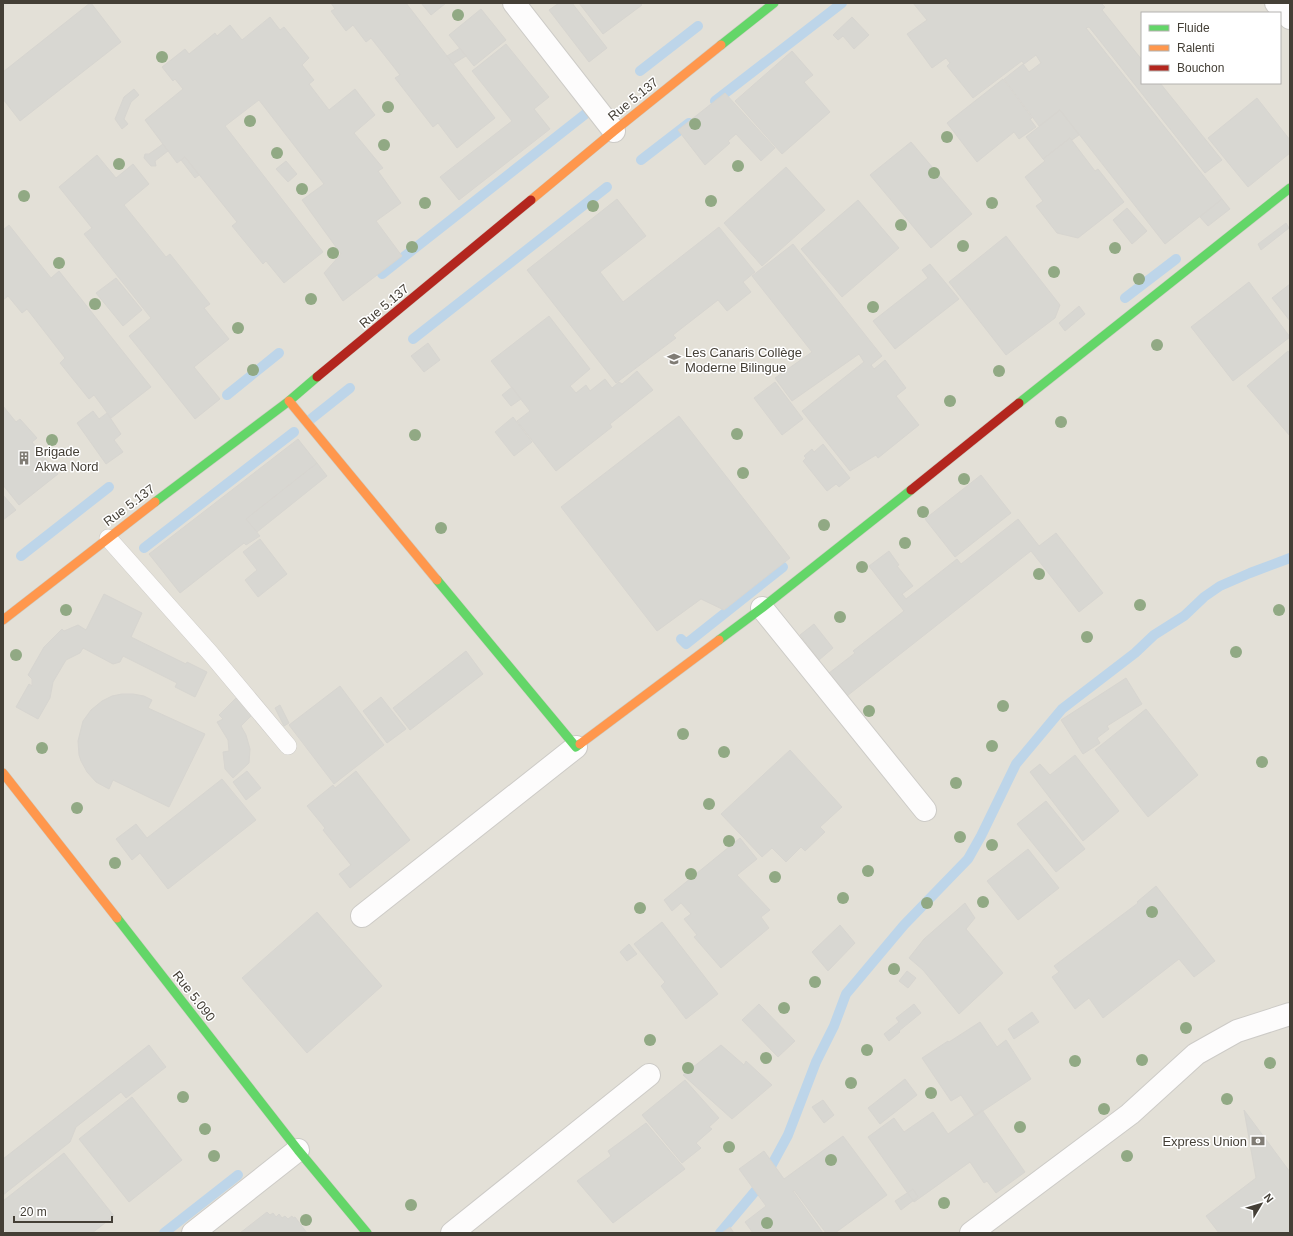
<svg xmlns="http://www.w3.org/2000/svg" width="1293" height="1236" font-family="Helvetica,sans-serif">
	<rect width="100%" height="100%" fill="#efeeea"/>
	<path fill="#e3e0d7" fill-rule="evenodd" d="M3,3H1290V1233H3ZM1142,13H1280V83H1142Z"/>
	<g fill="none" stroke-linecap="round" stroke-linejoin="round">
		<path stroke="#bdd5e9" stroke-width="10" d="M640,71L698,26
			M715,101L842,3
			M641,160L689,123
			M382,274L593,108
			M1125,298L1176,259
			M413,339L607,187
			M227,395L279,353
			M311,419L350,388
			M144,548L294,432
			M21,556L109,487
			M681,639L686,644L783,567
			M164,1233L238,1175
			M720,1233L762,1183L788,1135L816,1062L834,1026L846,994L904,925L968,859L981,836L1016,764L1062,709L1135,653L1154,635L1184,616L1204,597L1220,586L1250,573L1290,558"/>
	</g>
	<path fill="#d8d7d2" stroke="#d7d5d0" d="M90,3H91L121,42L20,121L3,99V72Z
		M331,3H406L495,118L457,148L438,123L433,127L395,78L400,75L371,38L366,42L353,25L346,31L331,11L335,9Z
		M421,3H446L431,15Z
		M559,3H572L607,48L589,62L549,10Z
		M579,3H640L642,5L603,34Z
		M913,3H1103L1102,4L1105,7L1102,10L1142,60V83H1160L1222,160L1205,173L1089,27L1086,28L1222,199L1165,244L1060,110L1039,126L1004,79L1023,64L1029,72L1041,63L1036,55L1024,64L1022,61L973,98L947,66L950,63L946,58L932,68L907,34L927,20Z
		M481,9L506,40L474,66L449,35Z
		M270,17L280,30L284,27L309,58L302,65L314,80L309,84L329,110L355,89L375,115L354,133L383,168L378,171L401,203L376,221L402,256L343,301L324,273L341,254L302,200L324,184L259,100L225,126L323,252L284,283L266,261L263,264L232,226L237,222L185,157L177,163L145,120L183,89L175,79L173,81L162,67L185,49L189,54L215,33L217,36L230,25L242,40Z
		M852,17L869,35L854,49L843,36L838,40L833,35Z
		M506,44L549,97L534,109L550,129L459,200L440,177L512,121L472,71Z
		M460,48L466,56L453,64L447,56Z
		M792,51L813,75L804,82L830,112L782,154L735,101Z
		M1003,79L1032,118L1030,119L1036,127L1019,139L1014,132L977,162L947,123Z
		M134,89L139,95L131,102L124,119L128,124L122,129L115,119L124,97Z
		M725,93L775,148L761,161L736,134L728,141L730,143L705,165L678,130Z
		M1257,98L1290,140V153L1248,187L1208,138Z
		M1060,110L1079,135L1072,140L1070,138L1043,159L1026,137Z
		M1070,138L1095,171L1098,169L1124,202L1078,238L1057,233L1036,206L1043,201L1025,177L1045,161L1043,159Z
		M911,142L972,214L931,248L870,175Z
		M163,144L168,151L155,161L156,166H151L144,158L145,154H149Z
		M97,155L116,178L133,164L149,184L124,205L166,257L170,254L210,304L204,308L229,339L194,367L220,399L195,419L129,336L151,318L84,234L92,228L59,187Z
		M185,157L199,175L195,178L181,160Z
		M286,161L297,174L288,182L276,169Z
		M786,167L825,210L762,266L724,223Z
		M617,199L646,236L600,272L623,302L719,227L755,272L743,282L751,292L727,311L718,300L673,335L676,338L616,383L527,270Z
		M1222,199L1230,209L1208,226L1200,217Z
		M858,200L899,248L842,297L801,249Z
		M1127,208L1147,231L1132,244L1113,220Z
		M1286,223L1289,228L1261,250L1258,244Z
		M9,225L51,278L59,271L151,387L111,418L94,395L89,399L60,363L65,358L27,309L22,313L8,296L3,300V230Z
		M1006,236L1060,305L1055,318L1006,355L949,282Z
		M793,244L882,356L871,365L874,369L885,360L906,388L896,396L919,425L878,458L876,455L850,471L802,411L864,362L859,354L792,401L775,378L812,352L752,276Z
		M930,264L959,299L895,349L873,321L928,278L922,270Z
		M116,278L142,310L123,326L96,293Z
		M1249,282L1290,337L1233,381L1191,327Z
		M1290,284V321L1272,298Z
		M1079,306L1085,314L1065,331L1059,323Z
		M549,316L590,369L570,386L576,393L586,385L590,391L605,379L612,388L619,382L622,384L637,371L653,390L610,424L612,427L556,471L517,421L530,411L491,361Z
		M428,343L440,360L424,372L411,356Z
		M1288,351L1290,354V436L1247,386Z
		M775,382L803,419L782,435L754,398Z
		M512,387L521,399L511,406L502,395Z
		M3,406L16,422L20,419L37,438L32,442L58,474L19,505L3,485Z
		M93,411L99,419L107,413L121,434L114,440L123,452L106,464L77,423Z
		M679,416L790,558L724,610L701,599L657,631L561,507Z
		M513,417L532,442L514,456L495,432Z
		M298,439L317,463L246,519L260,536L246,545L244,543L180,593L149,554Z
		M823,444L850,478L839,487L836,484L827,491L803,461L806,458L804,456L812,449L814,452Z
		M317,463L327,476L257,532L246,519Z
		M981,475L1011,513L955,557L925,519Z
		M3,495L16,510L3,520Z
		M1018,519L1039,546L1056,533L1103,593L1079,612L1031,551L847,696L829,673L855,653L853,651L904,611L869,566L889,551L899,565L897,566L913,586L902,594L906,599L957,559L961,564Z
		M260,539L287,574L258,597L245,580L257,570L243,552Z
		M104,594L142,613L131,637L186,664L187,662L207,672L195,697L175,687L177,683L123,656L120,662L113,664L83,648L80,653L66,660L53,682L50,698L38,719L16,707L29,684L32,686V679L28,675L44,647L62,629L64,631L78,625L86,630Z
		M814,624L833,648L819,660L800,635Z
		M466,651L483,674L410,730L393,708Z
		M1126,678L1142,704L1107,726L1109,729L1097,738L1100,743L1083,754L1061,720Z
		M340,686L384,745L334,784L289,725Z
		M122,694H133L144,696L152,700L148,708L205,734L169,807L113,780L109,789L96,782L87,772L81,761L79,755L78,741L83,721L91,710L102,701L112,696Z
		M237,697L254,713L241,726L246,735L250,749L249,763L233,778L225,769L223,752L229,751L228,740L217,722L223,719L219,715Z
		M381,697L406,729L387,743L363,711Z
		M280,705L289,723L284,726L275,708Z
		M1146,709L1198,775L1148,817L1095,750Z
		M790,750L842,807L820,827L825,832L805,851L801,847L786,862L772,848L762,857L721,814Z
		M1075,755L1119,811L1083,841L1030,772L1040,764L1050,775Z
		M247,771L261,788L246,800L233,782Z
		M356,771L410,840L350,888L339,874L351,865L323,830L325,828L307,806L333,785L335,788Z
		M222,779L256,820L168,889L140,853L132,860L116,839L136,824L147,838Z
		M1046,801L1085,849L1056,872L1017,824Z
		M740,838L757,859L737,875L770,910L761,917L769,928L721,968L694,937L697,935L684,919L691,914L681,903L672,911L664,900Z
		M1028,849L1059,888L1018,920L987,881Z
		M1156,886L1215,961L1194,977L1179,959L1103,1018L1089,998L1075,1009L1052,977L1059,972L1054,966L1138,903L1137,902Z
		M965,903L975,918L966,929L1003,973L959,1014L923,970L909,958L924,939Z
		M317,912L382,986L307,1053L242,978Z
		M662,922L718,994L686,1019L661,986L665,982L634,944Z
		M840,925L855,943L828,971L812,952Z
		M629,944L637,954L627,961L620,952Z
		M907,971L916,978L908,988L899,981Z
		M759,1004L795,1041L778,1057L742,1020Z
		M914,1004L921,1013L899,1031L900,1032L889,1041L884,1034L899,1022L896,1018Z
		M1032,1012L1039,1022L1014,1039L1008,1029Z
		M980,1022L997,1047L1006,1040L1031,1079L975,1116L961,1095L951,1101L922,1058L948,1041L949,1042Z
		M149,1045L166,1067L126,1098L121,1092L76,1127L70,1142L3,1195V1159Z
		M721,1045L744,1065L746,1061L772,1085L732,1119L683,1075Z
		M905,1079L917,1095L880,1124L868,1108Z
		M685,1080L719,1118L709,1127L712,1129L696,1143L701,1148L682,1163L642,1115Z
		M132,1097L182,1160L129,1202L79,1139Z
		M823,1100L834,1115L824,1123L812,1107Z
		M982,1110L1025,1172L996,1193L987,1181L984,1183L970,1162L914,1202L868,1137L894,1118L904,1132L933,1112L948,1134Z
		M1244,1110L1290,1172V1233H1219L1206,1216L1256,1178Z
		M646,1123L685,1169L613,1223L577,1181L611,1156L608,1151Z
		M843,1136L887,1195L835,1233H826L794,1190L793,1191L823,1233H753L745,1222L766,1206L739,1169L764,1151L784,1179Z
		M64,1153L114,1216L92,1233H7L3,1228V1201Z
		M913,1189L918,1197L901,1210L895,1201Z
		M267,1212L270,1215L273,1213L276,1217L279,1214L282,1218L285,1216L288,1219L292,1216L293,1218L295,1217L307,1233H240Z
		M730,1227L734,1233H722Z"/>
	<g fill="none" stroke-linecap="round" stroke-linejoin="round">
		<g stroke="#cdcbc7" stroke-width="18">
			<path id="lane" d="M108,538L211,654L288,746"/>
		</g>
		<g stroke="#cdcbc7" stroke-width="24">
			<path id="street" d="M514,3L614,131
				M1276,3L1290,18
				M762,608L925,810
				M362,916L576,747
				M193,1233L298,1150
				M452,1233L649,1075
				M971,1233L1130,1114L1196,1054L1237,1031L1290,1014"/>
		</g>
		<g stroke="#cdcbc1" stroke-width="10">
			<path id="fast" d="M721,45L774,3
				M1019,403L1290,188
				M155,502L289,401L317,377
				M437,580L576,747L580,744
				M719,640L762,608L911,490
				M117,918L298,1150L367,1233"/>
		</g>
		<g stroke="#cdcbc1" stroke-width="10">
			<path id="slow" d="M531,200L614,131L721,45
				M289,401L437,580
				M3,620L155,502
				M580,744L719,640
				M3,773L117,918"/>
		</g>
		<g stroke="#cdcbc1" stroke-width="10">
			<path id="jam" d="M317,377L531,200
				M911,490L1019,403"/>
		</g>
		<use href="#lane" stroke="#fdfcfc" stroke-width="17"/>
		<use href="#street" stroke="#fdfcfc" stroke-width="22"/>
		<use href="#fast" stroke="#63d668" stroke-width="9"/>
		<use href="#slow" stroke="#ff974d" stroke-width="9"/>
		<use href="#jam" stroke="#b3261e" stroke-width="9"/>
	</g>
	<g fill="#91a984">
		<circle cx="458" cy="15" r="6"/>
		<circle cx="162" cy="57" r="6"/>
		<circle cx="388" cy="107" r="6"/>
		<circle cx="250" cy="121" r="6"/>
		<circle cx="695" cy="124" r="6"/>
		<circle cx="947" cy="137" r="6"/>
		<circle cx="384" cy="145" r="6"/>
		<circle cx="277" cy="153" r="6"/>
		<circle cx="119" cy="164" r="6"/>
		<circle cx="738" cy="166" r="6"/>
		<circle cx="934" cy="173" r="6"/>
		<circle cx="302" cy="189" r="6"/>
		<circle cx="24" cy="196" r="6"/>
		<circle cx="711" cy="201" r="6"/>
		<circle cx="425" cy="203" r="6"/>
		<circle cx="992" cy="203" r="6"/>
		<circle cx="593" cy="206" r="6"/>
		<circle cx="901" cy="225" r="6"/>
		<circle cx="963" cy="246" r="6"/>
		<circle cx="412" cy="247" r="6"/>
		<circle cx="1115" cy="248" r="6"/>
		<circle cx="333" cy="253" r="6"/>
		<circle cx="59" cy="263" r="6"/>
		<circle cx="1054" cy="272" r="6"/>
		<circle cx="1139" cy="279" r="6"/>
		<circle cx="311" cy="299" r="6"/>
		<circle cx="95" cy="304" r="6"/>
		<circle cx="873" cy="307" r="6"/>
		<circle cx="238" cy="328" r="6"/>
		<circle cx="1157" cy="345" r="6"/>
		<circle cx="253" cy="370" r="6"/>
		<circle cx="999" cy="371" r="6"/>
		<circle cx="950" cy="401" r="6"/>
		<circle cx="1061" cy="422" r="6"/>
		<circle cx="737" cy="434" r="6"/>
		<circle cx="415" cy="435" r="6"/>
		<circle cx="52" cy="440" r="6"/>
		<circle cx="743" cy="473" r="6"/>
		<circle cx="964" cy="479" r="6"/>
		<circle cx="923" cy="512" r="6"/>
		<circle cx="824" cy="525" r="6"/>
		<circle cx="441" cy="528" r="6"/>
		<circle cx="905" cy="543" r="6"/>
		<circle cx="862" cy="567" r="6"/>
		<circle cx="1039" cy="574" r="6"/>
		<circle cx="1140" cy="605" r="6"/>
		<circle cx="66" cy="610" r="6"/>
		<circle cx="1279" cy="610" r="6"/>
		<circle cx="840" cy="617" r="6"/>
		<circle cx="1087" cy="637" r="6"/>
		<circle cx="1236" cy="652" r="6"/>
		<circle cx="16" cy="655" r="6"/>
		<circle cx="1003" cy="706" r="6"/>
		<circle cx="869" cy="711" r="6"/>
		<circle cx="683" cy="734" r="6"/>
		<circle cx="992" cy="746" r="6"/>
		<circle cx="42" cy="748" r="6"/>
		<circle cx="724" cy="752" r="6"/>
		<circle cx="1262" cy="762" r="6"/>
		<circle cx="956" cy="783" r="6"/>
		<circle cx="709" cy="804" r="6"/>
		<circle cx="77" cy="808" r="6"/>
		<circle cx="960" cy="837" r="6"/>
		<circle cx="729" cy="841" r="6"/>
		<circle cx="992" cy="845" r="6"/>
		<circle cx="115" cy="863" r="6"/>
		<circle cx="868" cy="871" r="6"/>
		<circle cx="691" cy="874" r="6"/>
		<circle cx="775" cy="877" r="6"/>
		<circle cx="843" cy="898" r="6"/>
		<circle cx="983" cy="902" r="6"/>
		<circle cx="927" cy="903" r="6"/>
		<circle cx="640" cy="908" r="6"/>
		<circle cx="1152" cy="912" r="6"/>
		<circle cx="894" cy="969" r="6"/>
		<circle cx="815" cy="982" r="6"/>
		<circle cx="784" cy="1008" r="6"/>
		<circle cx="1186" cy="1028" r="6"/>
		<circle cx="650" cy="1040" r="6"/>
		<circle cx="867" cy="1050" r="6"/>
		<circle cx="766" cy="1058" r="6"/>
		<circle cx="1142" cy="1060" r="6"/>
		<circle cx="1075" cy="1061" r="6"/>
		<circle cx="1270" cy="1063" r="6"/>
		<circle cx="688" cy="1068" r="6"/>
		<circle cx="851" cy="1083" r="6"/>
		<circle cx="931" cy="1093" r="6"/>
		<circle cx="183" cy="1097" r="6"/>
		<circle cx="1227" cy="1099" r="6"/>
		<circle cx="1104" cy="1109" r="6"/>
		<circle cx="1020" cy="1127" r="6"/>
		<circle cx="205" cy="1129" r="6"/>
		<circle cx="729" cy="1147" r="6"/>
		<circle cx="214" cy="1156" r="6"/>
		<circle cx="1127" cy="1156" r="6"/>
		<circle cx="831" cy="1160" r="6"/>
		<circle cx="944" cy="1203" r="6"/>
		<circle cx="411" cy="1205" r="6"/>
		<circle cx="306" cy="1220" r="6"/>
		<circle cx="767" cy="1223" r="6"/>
	</g>
	<defs>
		<g id="school-bare" transform="scale(1.08)"><path d="M0-5L7-2L0 1L-7-2ZM-4 1L0 2.5L4 1V4Q0 6-4 4Z" fill="#807c75" stroke="#fff" stroke-width="2.5" paint-order="stroke"/></g>
		<g id="building-bare" transform="scale(1.08)"><path d="M-4-6H4V6H1V3H-1V6H-4ZM-2.5-4.3h1.7v1.8h-1.7ZM.8-4.3h1.7v1.8H.8ZM-2.5-1h1.7V.8h-1.7ZM.8-1h1.7V.8H.8Z" fill="#807c75" stroke="#fff" stroke-width="2.5" paint-order="stroke"/></g>
		<g id="bank-bare" transform="scale(1.08)"><path d="M-6-4H6V4H-6ZM0-2.3a2.3 2.3 0 1 0 0 4.6a2.3 2.3 0 1 0 0-4.6Z" fill="#807c75" stroke="#fff" stroke-width="2.5" paint-order="stroke"/></g>
	</defs>
	<g fill-rule="evenodd">
		<use href="#school-bare" x="674" y="359"/>
		<use href="#building-bare" x="24" y="458"/>
		<use href="#bank-bare" x="1258" y="1141"/>
	</g>
	<g text-anchor="middle" dominant-baseline="central" stroke-width="3" stroke-linejoin="round" paint-order="stroke">
		<g font-size="13" fill="#443f36" stroke="#fff">
			<text transform="translate(633 99) rotate(-39)">Rue 5.137</text>
			<text transform="translate(384 306) rotate(-40)">Rue 5.137</text>
			<text transform="translate(129 505) rotate(-37)">Rue 5.137</text>
			<text transform="translate(194 996) rotate(52)">Rue 5.090</text>
		</g>
		<g font-size="13" fill="#443f36" stroke="#fff" text-anchor="start">
			<text x="685" y="352">Les Canaris Collège<tspan x="685" dy="15">Moderne Bilingue</tspan></text>
			<text x="35" y="451">Brigade<tspan x="35" dy="15">Akwa Nord</tspan></text>
			<text x="1247" y="1141" text-anchor="end">Express Union</text>
		</g>
	</g>
	<rect width="1293" height="1236" fill="none" stroke="#443f36" stroke-width="8"/>
	<rect x="1141" y="12" width="140" height="72" fill="#ffffff" stroke="#b4b2af"/>
	<rect x="1149" y="25" width="20" height="6" fill="#63d668" stroke="#b4b2af"/>
	<text x="1177" y="32" font-size="12" fill="#443f36">Fluide</text>
	<rect x="1149" y="45" width="20" height="6" fill="#ff974d" stroke="#b4b2af"/>
	<text x="1177" y="52" font-size="12" fill="#443f36">Ralenti</text>
	<rect x="1149" y="65" width="20" height="6" fill="#b3261e" stroke="#b4b2af"/>
	<text x="1177" y="72" font-size="12" fill="#443f36">Bouchon</text>
	<g transform="translate(1261 1204) rotate(52)" stroke="#ffffff" stroke-width="3" paint-order="stroke">
	<path d="M0-3L7 15L0 10L-7 15Z" fill="#443f36"/>
	<text y="-6" font-size="11" font-weight="bold" text-anchor="middle" fill="#443f36">N</text>
	</g>
	<path d="M14 1216v6h98v-6" fill="none" stroke="#443f36" stroke-width="2"/>
	<text x="20" y="1216" font-size="12" fill="#443f36" stroke="#ffffff" stroke-width="3" paint-order="stroke">20 m</text>
</svg>
